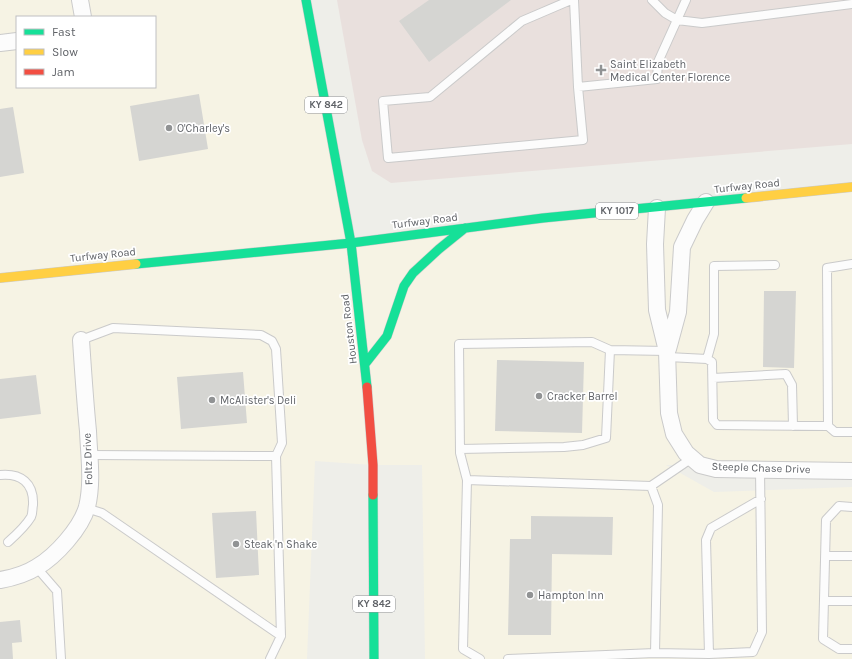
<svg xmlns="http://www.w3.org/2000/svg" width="852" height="659" font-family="Karla,sans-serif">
	<rect width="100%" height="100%" fill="#eeeee9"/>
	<path fill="#f6f3e4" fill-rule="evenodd" d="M0,0H306L352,243L852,187V471L700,465H666L714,492L852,487V659H425L422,465H373L315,461L307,659H0ZM17,17H155V87H17Z"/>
	<path fill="#e9e0dd" d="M337,0H852V144L391,183L372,171L362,140Z"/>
	<path fill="#d5d5d2" d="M429,0H511L429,62L399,21Z
		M199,94L208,149L139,161L130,106Z
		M13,107L24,173L0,177V109Z
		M764,291H796L794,368L763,367Z
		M497,360L584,362L582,433L495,431Z
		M243,372L247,423L181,429L177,377Z
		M36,375L41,414L0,419V379Z
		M256,511L259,575L216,578L212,513Z
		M531,516L613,517L612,555L552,554L551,635H508L510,539H531Z
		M20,620L22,642L12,643L13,659H0V622Z"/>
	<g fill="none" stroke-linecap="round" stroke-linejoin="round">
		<g stroke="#cacaca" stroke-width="10">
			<path id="lane" d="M571,0L522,21L430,97L383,101L388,158L583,140L578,87L574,0
				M652,0L665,13L677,20L702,23L852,4
				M578,87L657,79L658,62L686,0
				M852,264L827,268L828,426L835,432H852
				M81,340L113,328L261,335L272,341L276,349L282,443L276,456L281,636L270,659
				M668,357L707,359L712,362L713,420L717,425L828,426
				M707,359L714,334V266L775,265
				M713,378L786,374L792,385L793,426
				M460,449L564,447L583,445L606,438L610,350
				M90,455L276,456
				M760,470L762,632L753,652L709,654L706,540L711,528L761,499
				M0,475C21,473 34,483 33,505C32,509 33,513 31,517C25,527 17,534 8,542
				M467,480L460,453L459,344L592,342L610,350L667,351
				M852,507L839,506L826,520L823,639L839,649H852
				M86,508L102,513L281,636
				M825,556H852
				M37,568L57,591L61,659
				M824,601H852
				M655,653L709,654
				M480,659L463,649L467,480L651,486L692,458
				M508,659L655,653L658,505L651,486"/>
		</g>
		<g stroke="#cacaca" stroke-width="18">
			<path id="street" d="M80,0L83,17
				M0,43L17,41
				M657,208L655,244L657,310L667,351L669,413L674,434L686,453L700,465L716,469L852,471
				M668,349L678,312L682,247L695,220L706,202
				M0,580C12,578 26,574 37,567C56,556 81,528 87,507C93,482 89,456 88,431C85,401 83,370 81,340"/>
		</g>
		<g stroke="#cacaca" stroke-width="10">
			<path id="fast" d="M306,0L351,243L367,387
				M351,243L543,218L746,198
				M136,264L351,243
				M365,364L387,336L404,286L413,273L439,249L465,228
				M373,495L374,659"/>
		</g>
		<g stroke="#cacaca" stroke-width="10">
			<path id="slow" d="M746,198L852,187
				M0,278L136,264"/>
		</g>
		<g stroke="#cacaca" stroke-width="10">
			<path id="jam" d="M367,387L373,465V495"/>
		</g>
		<use href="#lane" stroke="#fcfcfc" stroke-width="8"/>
		<use href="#street" stroke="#fcfcfc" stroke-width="16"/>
		<use href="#fast" stroke="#16e098" stroke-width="9"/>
		<use href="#slow" stroke="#ffcf43" stroke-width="9"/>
		<use href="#jam" stroke="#f24e42" stroke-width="9"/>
	</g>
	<g fill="#919394" stroke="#fff" stroke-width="1.5">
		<path d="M599 64h4v4h4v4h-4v4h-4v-4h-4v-4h4z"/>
		<circle cx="169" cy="128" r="4"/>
		<circle cx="539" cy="396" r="4"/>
		<circle cx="212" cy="400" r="4"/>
		<circle cx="236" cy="544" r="4"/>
		<circle cx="530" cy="595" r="4"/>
	</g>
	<g text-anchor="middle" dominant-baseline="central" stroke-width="3.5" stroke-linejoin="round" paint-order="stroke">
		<g fill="#fff" stroke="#8f9195" stroke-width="1">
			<rect x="305" y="97" width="42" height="16" rx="3"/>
			<rect x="596" y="203" width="42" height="16" rx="3"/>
			<rect x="353" y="596" width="42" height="16" rx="3"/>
		</g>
		<g font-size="10" font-weight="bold" fill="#5f6267">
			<text x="326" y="105">KY 842</text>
			<text x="617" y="211">KY 1017</text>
			<text x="374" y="604">KY 842</text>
		</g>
		<g font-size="11" fill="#5f6267" stroke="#fff" text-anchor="start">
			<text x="610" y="64">Saint Elizabeth<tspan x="610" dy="13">Medical Center Florence</tspan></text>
			<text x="177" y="128">O'Charley's</text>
			<text x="547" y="396">Cracker Barrel</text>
			<text x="220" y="400">McAlister's Deli</text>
			<text x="244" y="544">Steak 'n Shake</text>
			<text x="538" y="595">Hampton Inn</text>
		</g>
		<g font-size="11" fill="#5f6267" stroke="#fff">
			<text transform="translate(747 186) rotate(-6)">Turfway Road</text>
			<text transform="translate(425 221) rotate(-7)">Turfway Road</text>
			<text transform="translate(103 255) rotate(-6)">Turfway Road</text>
			<text transform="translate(349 329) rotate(-97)">Houston Road</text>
			<text transform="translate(88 459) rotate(-92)">Foltz Drive</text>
			<text transform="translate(761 468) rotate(2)">Steeple Chase Drive</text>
		</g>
	</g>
	<rect x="16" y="16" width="140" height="72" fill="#ffffff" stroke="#bfc0c2"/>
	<rect x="24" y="29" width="20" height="6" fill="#16e098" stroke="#bfc0c2"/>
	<text x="52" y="36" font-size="12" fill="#5f6267">Fast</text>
	<rect x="24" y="49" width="20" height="6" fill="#ffcf43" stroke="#bfc0c2"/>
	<text x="52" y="56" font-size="12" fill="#5f6267">Slow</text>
	<rect x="24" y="69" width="20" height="6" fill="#f24e42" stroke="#bfc0c2"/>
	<text x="52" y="76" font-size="12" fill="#5f6267">Jam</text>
</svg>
